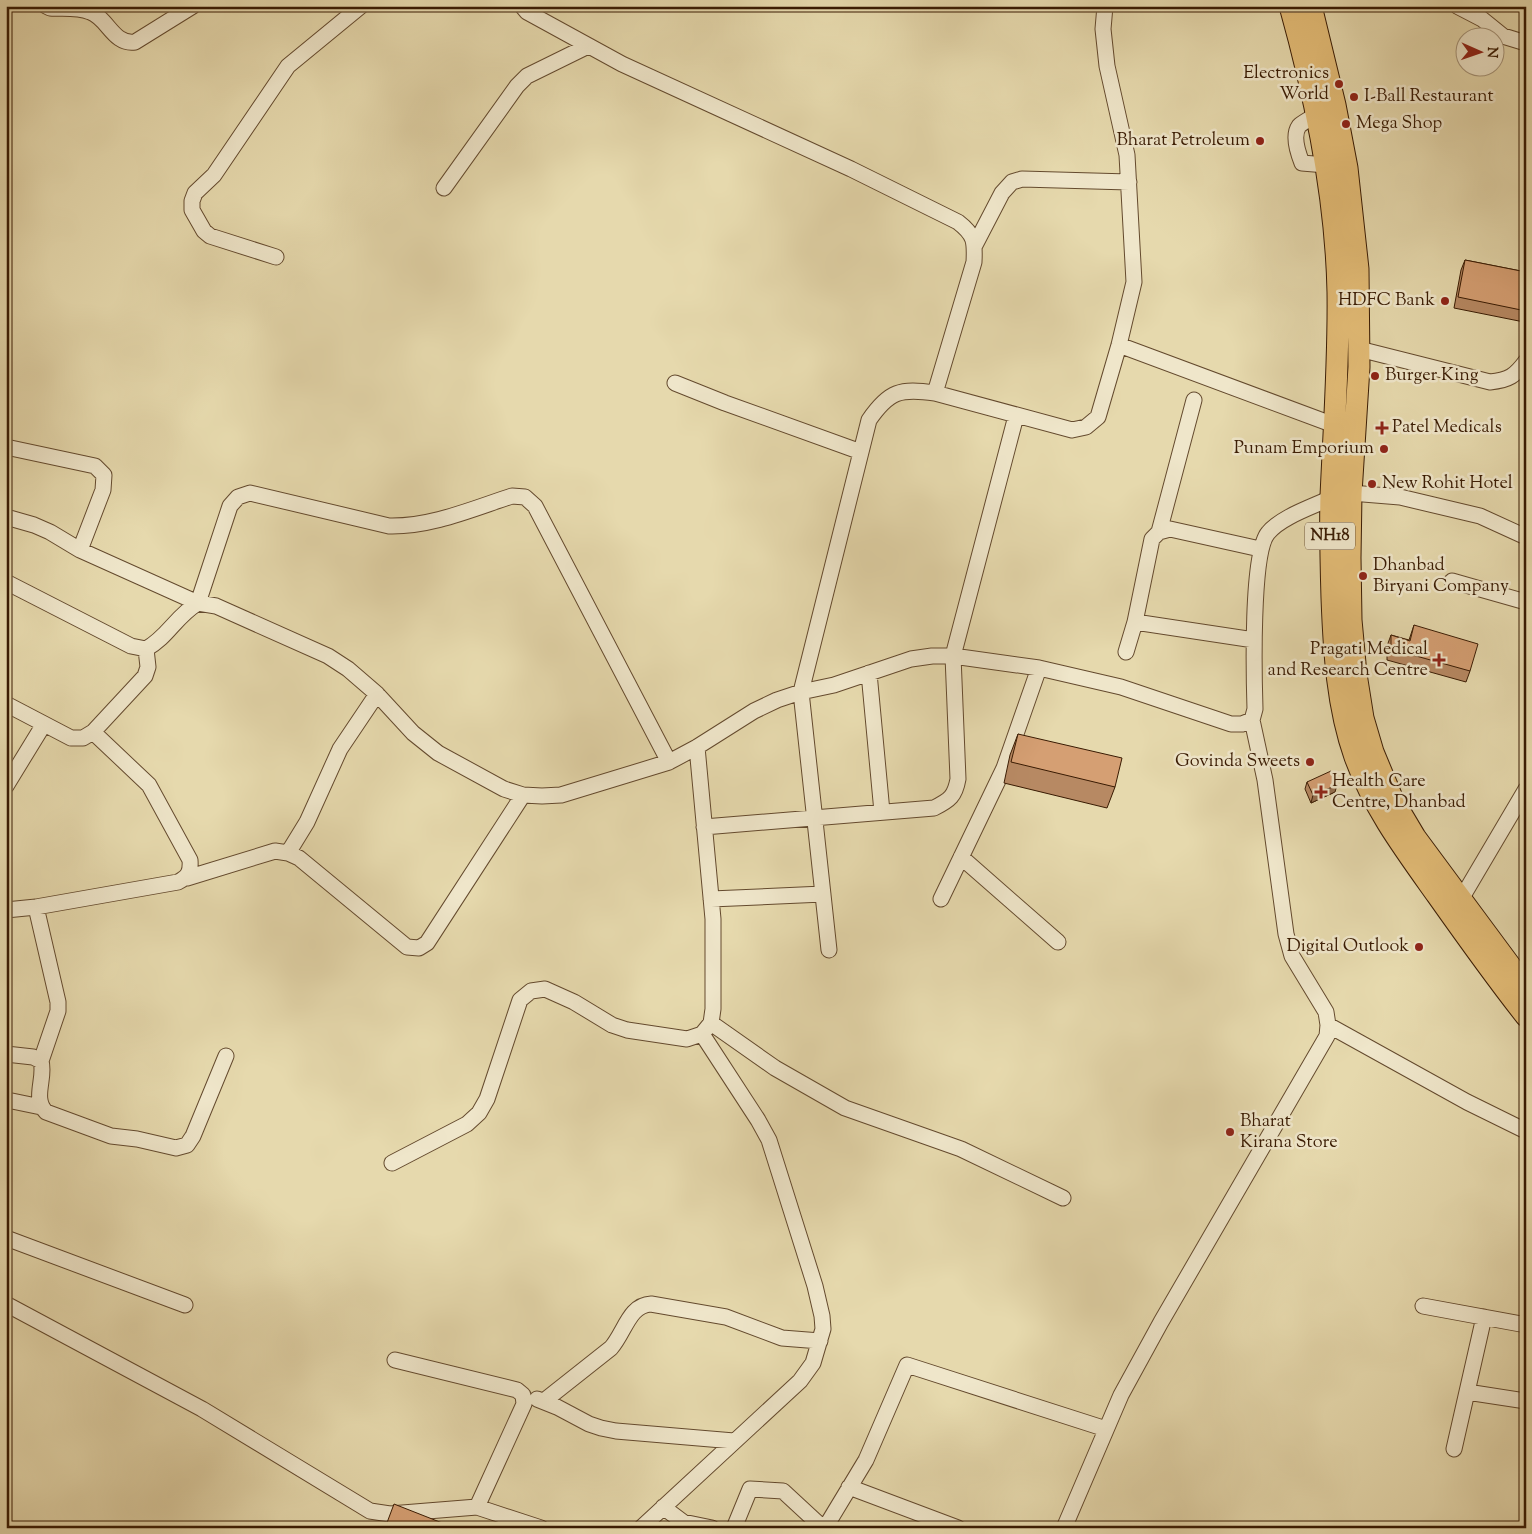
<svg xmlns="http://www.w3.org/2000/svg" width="1532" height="1534" font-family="'Sorts Mill Goudy',serif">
	<rect width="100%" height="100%" fill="#e6d9ad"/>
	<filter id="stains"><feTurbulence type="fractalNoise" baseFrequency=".004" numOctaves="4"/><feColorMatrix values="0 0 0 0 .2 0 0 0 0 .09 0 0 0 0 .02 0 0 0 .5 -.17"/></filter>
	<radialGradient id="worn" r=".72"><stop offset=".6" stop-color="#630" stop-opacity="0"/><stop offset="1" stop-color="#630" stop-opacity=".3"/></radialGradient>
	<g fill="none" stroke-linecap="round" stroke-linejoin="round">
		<g stroke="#644a2e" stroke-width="17">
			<path id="minor" d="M46,6L50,8C63,9 78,7 90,12C108,18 113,45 135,42L193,6
				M522,6L527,12L622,64L851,169L958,222C975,235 975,242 974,262L935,393
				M1457,6L1482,19L1503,36L1526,43
				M1317,114C1312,118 1303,122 1299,126C1292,136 1298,153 1302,163L1326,165
				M444,188L517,86L527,76L588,46
				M975,245L1002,193L1012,182L1022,179L1129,182
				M276,257L210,236L204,231L192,210V201L195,193L214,175L288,66L361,6
				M1119,345L1334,425
				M1359,349L1490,382C1509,380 1515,376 1526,361
				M675,383L725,403L861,452
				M6,447L95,466L104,475L103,490L80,550
				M1351,493L1400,497L1480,516L1526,537
				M6,517L34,525L50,532L80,550L198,603L230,506L238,497L250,493L389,526C431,527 472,509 512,496L525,497L535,506L669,762
				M1159,532L1194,400
				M1452,581L1526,602
				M6,582L131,646L146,649C168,637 176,616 198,603L216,606L328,656L348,669L377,694L413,733L438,753L504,789L523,795L542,796L561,795L669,762L697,747L754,711L777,700L801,692L834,685L911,659L932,656H953L1039,668L1121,687L1231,724H1242L1252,720L1255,709C1254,678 1251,553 1268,533C1281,517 1312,507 1331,498
				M1135,622L1254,640
				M1126,652L1135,622L1152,539L1159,532L1170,529L1260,549
				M869,673L882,812
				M6,704L71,738H83L93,732L145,676L148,667L146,649
				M6,786L44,724
				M704,827L934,808C950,800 955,796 958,779L953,656L1016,416
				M288,853L307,822L340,749L377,694
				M961,857L1058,942
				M187,878L275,851L288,853L299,858L407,947L419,948L427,943L523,795
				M711,899L823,894
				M941,899L1004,768L1039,668
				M1457,906L1526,789
				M36,907L58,1002V1011L41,1061
				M6,910L36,907L178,882C188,877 191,872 190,860L149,785L93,732
				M829,950L801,692L869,420C889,391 900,388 935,393L1072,430L1086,427L1098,417L1119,345L1134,282L1127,155L1107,66L1103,29L1105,6
				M711,1023L775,1068L845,1108L961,1149L1063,1198
				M1328,1025L1467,1102L1526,1131
				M6,1054L33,1057L41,1061C46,1078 32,1098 46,1112L111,1136L137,1139L176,1148L187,1145L193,1136L226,1056
				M6,1102L12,1101L41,1107
				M392,1163L467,1124L479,1113L487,1099L520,1000L531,991L545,989L574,1002L612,1025L627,1030L687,1039L702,1034L711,1023L713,1009V919L697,747
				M6,1238L185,1305
				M6,1304L202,1409L370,1511L390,1514L477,1507L541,1528
				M1423,1306L1526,1325
				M395,1360L517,1390L523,1395L524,1404L477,1507
				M1467,1392L1526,1401
				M537,1399L557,1407L589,1424L601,1428L616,1431L734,1441
				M544,1401L611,1348C625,1332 629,1305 651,1304L726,1317L782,1338L820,1341
				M1454,1449L1484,1317
				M849,1487L958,1528
				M663,1507L683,1522L712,1528
				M641,1528L800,1381L813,1363L823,1329L822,1316L815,1286L769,1140L758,1120L702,1034
				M734,1528L750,1489L783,1491L823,1528
				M825,1528L866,1460L907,1365L1106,1429
				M1064,1528L1121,1395L1161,1322L1327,1036L1328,1025L1326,1012L1292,956L1286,934L1265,780L1252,720"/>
		</g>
		<g stroke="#391b03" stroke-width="23">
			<path id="highway" d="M1290,6C1316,99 1336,195 1338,292C1339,360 1334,428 1331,496C1330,530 1331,564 1332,598C1334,651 1337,706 1355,757C1374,809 1405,850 1437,895C1466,936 1495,977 1526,1016
				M1311,6L1335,105L1347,168L1358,269L1359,367L1351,493L1350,558L1351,620L1356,674L1363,718L1373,752L1393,800L1415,837L1526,987"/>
		</g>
		<use href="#minor" stroke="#efe6ca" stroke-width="15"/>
		<use href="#highway" stroke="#e3bc76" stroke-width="21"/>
	</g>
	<path fill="#b78963" stroke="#391b03" d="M1465,260L1526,272V316L1524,322L1454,308L1461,270Z
		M1414,625L1470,671L1466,682L1387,660V646L1391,635L1409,640Z
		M1018,734L1115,787L1107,808L1004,783L1010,755Z
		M1307,782L1335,792L1311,803L1305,789Z"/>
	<path fill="#956f50" stroke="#391b03" d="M1337,785L1335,792L1311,803L1313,795Z"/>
	<path fill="#d59f73" stroke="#391b03" d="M1465,260L1526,272V311L1458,297Z
		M1414,625L1478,644L1470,671L1391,649V635L1410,641Z
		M1018,734L1122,758L1115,787L1011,762Z
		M1331,771L1337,785L1313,795L1307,782Z
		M394,1504L455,1528H385Z"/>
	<g fill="#8f2418" stroke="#efe6ca" stroke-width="2">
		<circle cx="1339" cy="84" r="5"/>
		<circle cx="1354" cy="97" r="5"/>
		<circle cx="1346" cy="124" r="5"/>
		<circle cx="1260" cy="141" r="5"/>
		<circle cx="1445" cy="301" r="5"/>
		<circle cx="1375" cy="376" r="5"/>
		<path d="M1379.5 420.5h5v5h5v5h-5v5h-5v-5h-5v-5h5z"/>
		<circle cx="1384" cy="449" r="5"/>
		<circle cx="1372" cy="484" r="5"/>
		<circle cx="1363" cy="576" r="5"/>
		<path d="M1436.5 652.5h5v5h5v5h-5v5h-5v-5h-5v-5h5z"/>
		<circle cx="1310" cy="762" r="5"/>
		<path d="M1318.5 784.5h5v5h5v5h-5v5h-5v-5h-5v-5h5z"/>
		<circle cx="1419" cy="947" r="5"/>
		<circle cx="1230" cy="1132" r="5"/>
	</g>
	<g text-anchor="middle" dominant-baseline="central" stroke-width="5" stroke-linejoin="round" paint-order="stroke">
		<rect fill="#efe6ca" stroke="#70583f" stroke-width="1" x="1305" y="522.5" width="50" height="27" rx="4"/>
		<g font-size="16" font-weight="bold" fill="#391b03">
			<text x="1330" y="536">NH18</text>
		</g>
		<g font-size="18" fill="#391b03" stroke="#efe6ca" text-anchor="start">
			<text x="1329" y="74" text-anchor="end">Electronics<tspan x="1329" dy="21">World</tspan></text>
			<text x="1364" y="97">I-Ball Restaurant</text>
			<text x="1356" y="124">Mega Shop</text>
			<text x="1250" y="141" text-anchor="end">Bharat Petroleum</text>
			<text x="1435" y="301" text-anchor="end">HDFC Bank</text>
			<text x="1385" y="376">Burger King</text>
			<text x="1392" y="428">Patel Medicals</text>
			<text x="1374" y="449" text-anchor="end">Punam Emporium</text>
			<text x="1382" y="484">New Rohit Hotel</text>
			<text x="1373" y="566">Dhanbad<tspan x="1373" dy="21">Biryani Company</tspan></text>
			<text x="1428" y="650" text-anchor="end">Pragati Medical<tspan x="1428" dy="21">and Research Centre</tspan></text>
			<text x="1300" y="762" text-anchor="end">Govinda Sweets</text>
			<text x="1332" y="782">Health Care<tspan x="1332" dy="21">Centre, Dhanbad</tspan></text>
			<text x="1409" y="947" text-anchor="end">Digital Outlook</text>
			<text x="1240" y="1122">Bharat<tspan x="1240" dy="21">Kirana Store</tspan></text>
		</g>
	</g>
	<rect width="1532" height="1534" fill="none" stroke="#e6d9ad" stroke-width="25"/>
	<rect x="8" y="8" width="1517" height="1519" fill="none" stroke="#391b03" stroke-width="2.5"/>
	<rect x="12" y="12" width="1507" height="1509" fill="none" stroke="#391b03"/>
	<g transform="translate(1480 52) rotate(92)"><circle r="24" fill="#efe6ca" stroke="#a6957a"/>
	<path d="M0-4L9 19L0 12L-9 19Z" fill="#8f2418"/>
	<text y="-8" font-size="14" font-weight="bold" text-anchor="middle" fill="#391b03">N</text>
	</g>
	<rect width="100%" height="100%" filter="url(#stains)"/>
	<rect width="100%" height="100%" fill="url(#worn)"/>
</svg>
